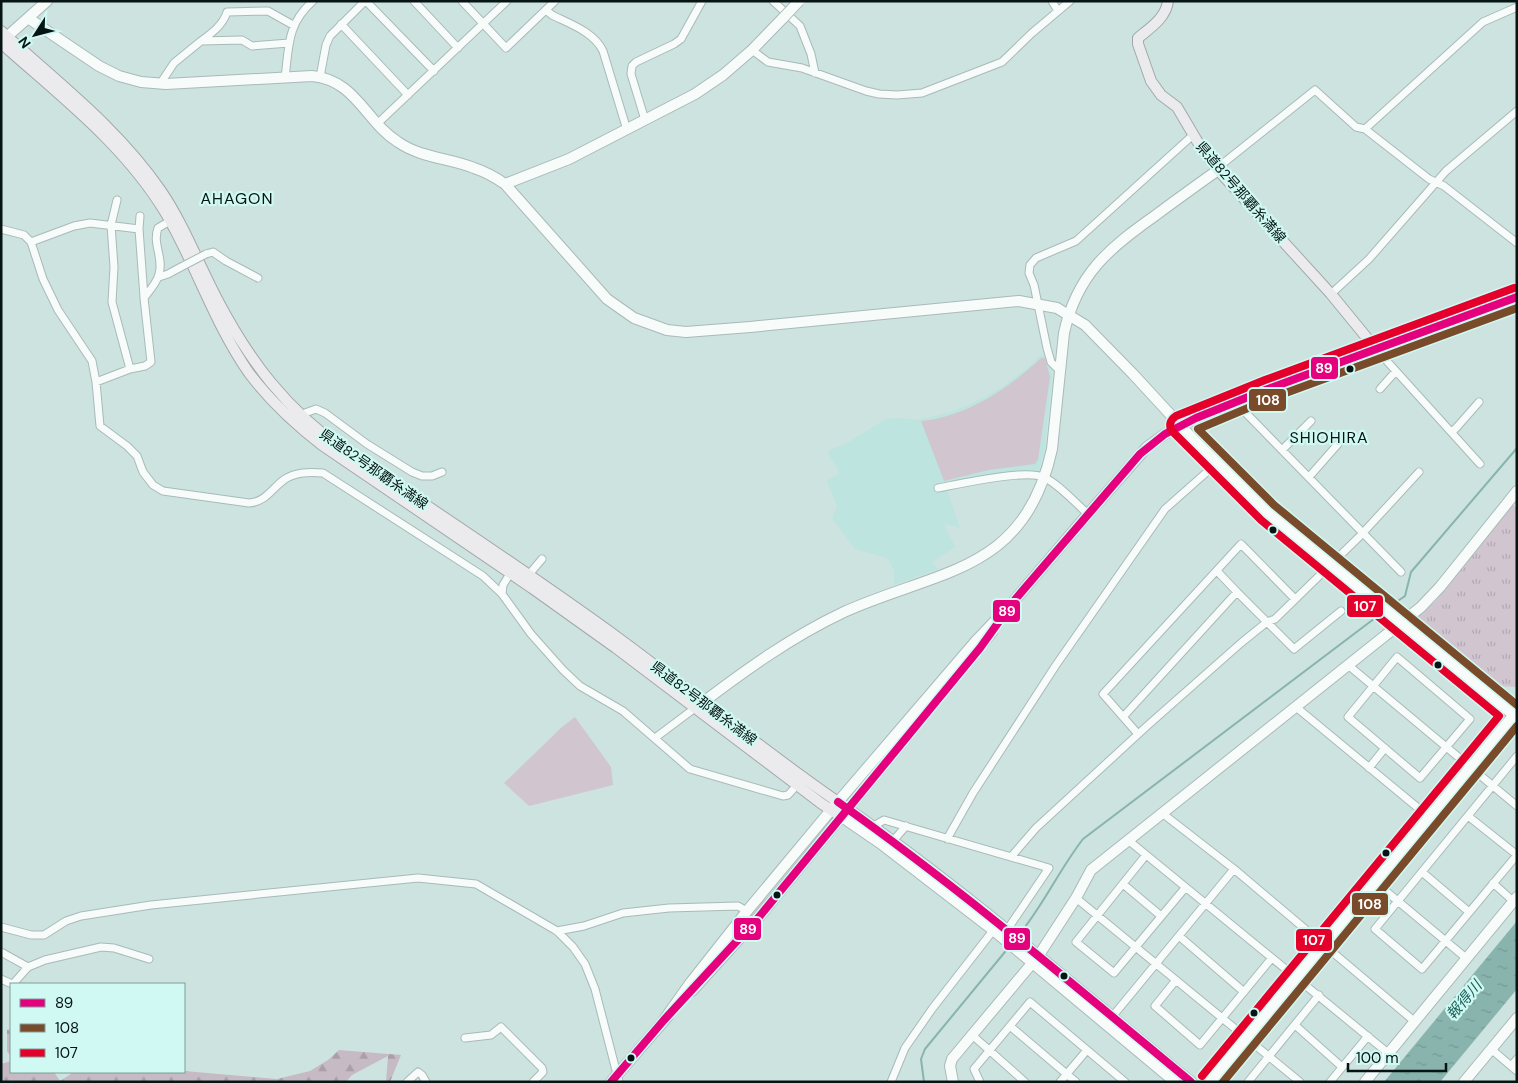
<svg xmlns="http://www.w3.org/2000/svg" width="1518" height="1083" font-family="'DM Sans','Noto Sans JP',sans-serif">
	<defs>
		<pattern id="forest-firs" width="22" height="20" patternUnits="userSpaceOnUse" patternTransform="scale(1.25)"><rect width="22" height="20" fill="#c6bac4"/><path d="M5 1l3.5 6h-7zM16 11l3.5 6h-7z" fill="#a99fa8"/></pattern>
		<pattern id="park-tufts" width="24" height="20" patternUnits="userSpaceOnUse" patternTransform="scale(1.25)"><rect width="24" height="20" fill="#d1c6d0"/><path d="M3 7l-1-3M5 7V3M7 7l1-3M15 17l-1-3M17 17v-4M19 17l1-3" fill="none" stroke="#b2a9b2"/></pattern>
		<pattern id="water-ripples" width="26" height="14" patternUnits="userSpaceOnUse" patternTransform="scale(1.25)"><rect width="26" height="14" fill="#89b4ae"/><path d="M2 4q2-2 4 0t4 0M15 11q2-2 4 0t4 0" fill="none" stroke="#759a95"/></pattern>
	</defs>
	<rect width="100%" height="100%" fill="#cce3e0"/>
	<path fill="#bee4df" d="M1041,355L1046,356L1051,369L1052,378L1045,446L1039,471L958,481L959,486L947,490L960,528L944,524L955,547L932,562L938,569L894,585V570L887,558L855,549L832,518L837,506L827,481L840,473L828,454L830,450L845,444L886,419L899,418L916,420L951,412L973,403L1001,388L1026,369Z"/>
	<path fill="#d1c6d0" d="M1041,358H1045L1050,377L1038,460L1035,464L989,470L944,481L921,421C966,417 1009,388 1041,358Z
		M575,717L611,767L613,785L529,806L504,783L562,727Z
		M766,898L768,899L723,951L722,950L755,909Z"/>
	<path fill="url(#forest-firs)" d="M11,1029V1072H54L60,1081L71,1074L70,1072L184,1071L277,1079L310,1071L328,1060L339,1050L401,1055L390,1082H386L388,1056L352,1075L346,1082H3L1,1081V1064L11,1061V1057L7,1051V1030Z"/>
	<path fill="url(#park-tufts)" d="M1511,503L1517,508V687L1494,686L1415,619L1435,602Z"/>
	<path fill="url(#water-ripples)" d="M1517,921V989L1440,1082H1384Z"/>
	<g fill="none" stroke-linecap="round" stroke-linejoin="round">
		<path stroke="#89b4ae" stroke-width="2" d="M1389,607L1405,596L1411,572L1517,448
			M1018,936C1043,906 1059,870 1083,839L1383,612
			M924,1082L921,1059L925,1049L1009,947"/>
		<g stroke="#a9bab8" stroke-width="9">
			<path id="street" d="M366,1L434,71
				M414,1L458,48
				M462,1L506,48L555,1
				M773,1L800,26L811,54L815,73
				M1052,1L1058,11
				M546,10L552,15C570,24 594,32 603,51L627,130
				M341,24L408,95
				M201,41C212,33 223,25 227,12L268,11L293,25
				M752,50L768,62L802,68L866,91L879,94L897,95L922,93L1002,62L1032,33L1070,1
				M320,77L326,45L330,36L365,1
				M285,78C289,46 287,24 313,1
				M160,84L174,63L201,41L242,40L252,46L289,43
				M645,120L631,74L632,66L636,62L674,44L681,39L702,1
				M377,124L507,1
				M1365,129L1483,22L1517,7
				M1218,170L1221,165L1315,90L1356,127L1365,129L1429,179L1444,186L1517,243
				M117,200L111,225L114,267L112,302L130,369
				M140,216L139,229L144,297
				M1,229L24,235L31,242L43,279L58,310L92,361L96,382L100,426L127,446L137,456L143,472L153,485L163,491L249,503C266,502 272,488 285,479C296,472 309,472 323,473L483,576L502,594L531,634L563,670L580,686L623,711L690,769L783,796L788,795L800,782
				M31,242L74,226L90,223L139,229
				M206,254L213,252L226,261L258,278
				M159,277L168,274L181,267
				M1331,294L1369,259L1446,171L1517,111
				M1376,349L1480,464
				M1060,371L1051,362L1047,348L1034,285L1029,273L1030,265L1036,258L1076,241L1193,135
				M96,382L130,369L145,366L151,362L144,298C149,291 157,283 159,274C164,258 152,244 158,228L170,221
				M1380,389L1396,371
				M1238,401L1242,409L1401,572
				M301,419L305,413L316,409L325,413L367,444L412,472L422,476H432L442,472
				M1452,432L1457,427L1479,402
				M1282,450L1311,421
				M1309,477L1338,444
				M938,488C959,484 1025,469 1043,477C1058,483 1075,503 1088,514
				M1217,571L1237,592
				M526,578L542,559
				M502,594L503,585L513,569
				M1397,657L1470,719L1420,778L1348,717Z
				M1348,665L1517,806
				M1296,707L1429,817
				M1123,717L1237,592L1294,649L1341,611
				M1138,734L1103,694L1241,544L1295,599
				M655,738L695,708
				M1517,756L1375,929L1422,969L1517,855
				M1369,768L1385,748
				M1162,813L1234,869L1414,1021
				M1468,816L1517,855
				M872,827L884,820L1049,868L1007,930
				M947,839L973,793L1056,665L1165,509L1217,463
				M1128,840L1388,1053
				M893,841L906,826
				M1146,855L1076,942L1114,973L1185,888
				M1011,857L1036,828L1147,726L1241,643L1267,622L1275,619L1360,536L1419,472
				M1422,872L1469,912
				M1375,882L1466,958
				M1493,883L1513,901
				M1123,884L1161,916
				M1076,898L1300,1082
				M1,927L31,935H44L66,921L81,916L151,905L418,878L476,884L557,931L573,947L585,964L595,989L619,1082
				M557,931L584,926L623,913L669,908L738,906L747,911
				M1179,936L1244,992
				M1,952L28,967
				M1,979L12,984
				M1176,980L1155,1006L1200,1045L1271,959
				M13,984L28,967L45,960L101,947L114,948L149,959
				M1112,1017L1234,869
				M1295,1025L1342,1067
				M1010,1026L1076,1082
				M971,1034L1025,1082
				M465,1038L491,1035L501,1027L542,1068L543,1072L533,1082
				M1491,1049L1517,1071
				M1511,1066L1517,1059
				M407,1082L418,1072L422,1075L426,1082
				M891,1082L905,1048L932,1009L995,928
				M980,1082L974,1069L1030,1002L1125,1082
				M1060,1082L1087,1050
				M1248,1082L1319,995
				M1330,1082L1368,1036"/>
		</g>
		<g stroke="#a9bab8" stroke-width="12">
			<path id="secondary" d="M28,18L99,66L119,76L141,82L166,84L312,76C356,80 365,121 398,142C421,158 449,158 474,168C486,172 495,177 505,184L607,299L634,318L667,330L686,332L750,327L1019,301L1057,308L1085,325L1133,374L1191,437L1267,512L1517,718
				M1,42L47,1
				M505,184L569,159L695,94L723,75L752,50L784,17
				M698,706C744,671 791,637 844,612C940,569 1025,573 1052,449L1064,333C1077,274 1109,248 1156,215C1176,200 1197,185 1218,170
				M848,809C968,892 1078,990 1191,1082
				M842,817L880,843L993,930L1175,1082
				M692,991L759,917L992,632
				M664,1020L691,982L747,911L831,810L975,642L1013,602L1088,514L1147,447L1165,434L1196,418L1268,389L1517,297
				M611,1082L668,1016
				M953,1082L950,1066L952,1059L1039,955L1076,898L1091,870L1421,607L1440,587L1517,491
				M1210,1082L1517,711
				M1365,1082L1517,897
				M1464,1082L1517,1018"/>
		</g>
		<g stroke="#a4a8ab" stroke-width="12">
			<path id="primary" d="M1168,1C1166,18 1150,28 1138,38V44L1151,81L1161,95L1177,107L1200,146L1218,170L1331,294L1376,349
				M1,31C57,82 118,128 161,191C184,225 198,263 217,299C250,362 286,409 344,450C437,513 531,574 621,640C697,696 770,756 848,809
				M1,43C59,95 124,144 165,212C196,264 214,323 249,373C270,401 295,424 322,445L532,588L616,648L822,804L842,817"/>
		</g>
		<use href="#street" stroke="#f7fbfa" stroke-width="7"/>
		<use href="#secondary" stroke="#f7fbfa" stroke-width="10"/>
		<use href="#primary" stroke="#ebebed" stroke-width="10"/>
		<g stroke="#a9bab8" stroke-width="9" stroke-linecap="butt">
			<path id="street-bridge" d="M181,267L206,254"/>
		</g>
		<g stroke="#a9bab8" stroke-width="12" stroke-linecap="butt">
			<path id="secondary-bridge" d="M784,17L799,1"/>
		</g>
		<use href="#street-bridge" stroke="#f7fbfa" stroke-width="7"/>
		<use href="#secondary-bridge" stroke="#f7fbfa" stroke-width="10"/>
		<g stroke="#d0f9f3" stroke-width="11">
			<path id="bus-1" d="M838,802C961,889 1075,986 1191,1082
				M611,1082L664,1020L759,917L980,648L1013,602L1140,454L1165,434L1196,418L1268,389L1517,297"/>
		</g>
		<g stroke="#d0f9f3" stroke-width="11">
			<path id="bus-2" d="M1517,308L1272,398L1198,429L1274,505L1517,705
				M1223,1082L1517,726"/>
		</g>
		<g stroke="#d0f9f3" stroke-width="11">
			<path id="bus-3" d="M1202,1076L1499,716L1261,520L1173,432C1168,426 1170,420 1176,416L1265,380L1514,288"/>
		</g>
		<use href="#bus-1" stroke="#e5007d" stroke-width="8"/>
		<use href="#bus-2" stroke="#7a4b2a" stroke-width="8"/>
		<use href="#bus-3" stroke="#e4002b" stroke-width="8"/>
	</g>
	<g fill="#061513" stroke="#d0f9f3" stroke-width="2">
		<circle cx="1350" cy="369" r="4.5"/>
		<circle cx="1273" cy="530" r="4.5"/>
		<circle cx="1438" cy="665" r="4.5"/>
		<circle cx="1386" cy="853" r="4.5"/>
		<circle cx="777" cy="895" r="4.5"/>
		<circle cx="1064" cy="976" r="4.5"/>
		<circle cx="1254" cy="1013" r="4.5"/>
		<circle cx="631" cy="1058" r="4.5"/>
	</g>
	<g text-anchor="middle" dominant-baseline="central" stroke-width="4.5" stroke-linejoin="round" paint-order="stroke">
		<g font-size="14" fill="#061513" stroke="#d0f9f3">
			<text transform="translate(1241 192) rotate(49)">県道82号那覇糸満線</text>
			<text transform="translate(374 469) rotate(35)">県道82号那覇糸満線</text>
			<text transform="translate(704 703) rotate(37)">県道82号那覇糸満線</text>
		</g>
		<g font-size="15" font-style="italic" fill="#196059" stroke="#d0f9f3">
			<text transform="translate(1464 1000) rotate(-50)">報得川</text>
		</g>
		<g font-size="16" letter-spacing="1" fill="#061513" stroke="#d0f9f3">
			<text x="237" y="198">AHAGON</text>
			<text x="1329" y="437">SHIOHIRA</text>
		</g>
	</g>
	<g stroke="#d0f9f3" stroke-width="2">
		<rect x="1310" y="356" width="29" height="24" rx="5" fill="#e5007d"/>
		<rect x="1248" y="388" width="39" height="24" rx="5" fill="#7a4b2a"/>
		<rect x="1346" y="594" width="38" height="24" rx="5" fill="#e4002b"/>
		<rect x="992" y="599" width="29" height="24" rx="5" fill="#e5007d"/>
		<rect x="1351" y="892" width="38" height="24" rx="5" fill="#7a4b2a"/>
		<rect x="733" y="917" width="29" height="24" rx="5" fill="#e5007d"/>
		<rect x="1003" y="927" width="28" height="24" rx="5" fill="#e5007d"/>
		<rect x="1295" y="928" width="38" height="24" rx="5" fill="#e4002b"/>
	</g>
	<g font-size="14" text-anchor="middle" font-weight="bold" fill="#fff">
		<text x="1324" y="373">89</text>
		<text x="1268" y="405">108</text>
		<text x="1365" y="611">107</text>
		<text x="1007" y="616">89</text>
		<text x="1370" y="909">108</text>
		<text x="748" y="934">89</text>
		<text x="1017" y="943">89</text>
		<text x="1314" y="945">107</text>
	</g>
	<rect width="1518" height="1083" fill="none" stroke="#061513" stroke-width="5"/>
	<rect x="10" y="983" width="175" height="90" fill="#d0f9f3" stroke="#7f9e99"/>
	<rect x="20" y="999" width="25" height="8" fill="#e5007d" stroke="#7f9e99"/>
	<text x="55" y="1008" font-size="15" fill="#061513">89</text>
	<rect x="20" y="1024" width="25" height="8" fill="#7a4b2a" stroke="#7f9e99"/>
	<text x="55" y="1033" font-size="15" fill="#061513">108</text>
	<rect x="20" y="1049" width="25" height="8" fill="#e4002b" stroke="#7f9e99"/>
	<text x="55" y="1058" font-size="15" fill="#061513">107</text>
	<g transform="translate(35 35) rotate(234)" stroke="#d0f9f3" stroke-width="4" paint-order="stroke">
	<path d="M0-4L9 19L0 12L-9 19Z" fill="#061513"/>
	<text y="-8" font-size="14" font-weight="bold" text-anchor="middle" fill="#061513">N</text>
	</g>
	<path d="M1348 1063v8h98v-8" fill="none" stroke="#061513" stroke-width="2.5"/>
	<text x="1356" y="1063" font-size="15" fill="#061513" stroke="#d0f9f3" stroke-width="4" paint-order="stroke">100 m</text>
</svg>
